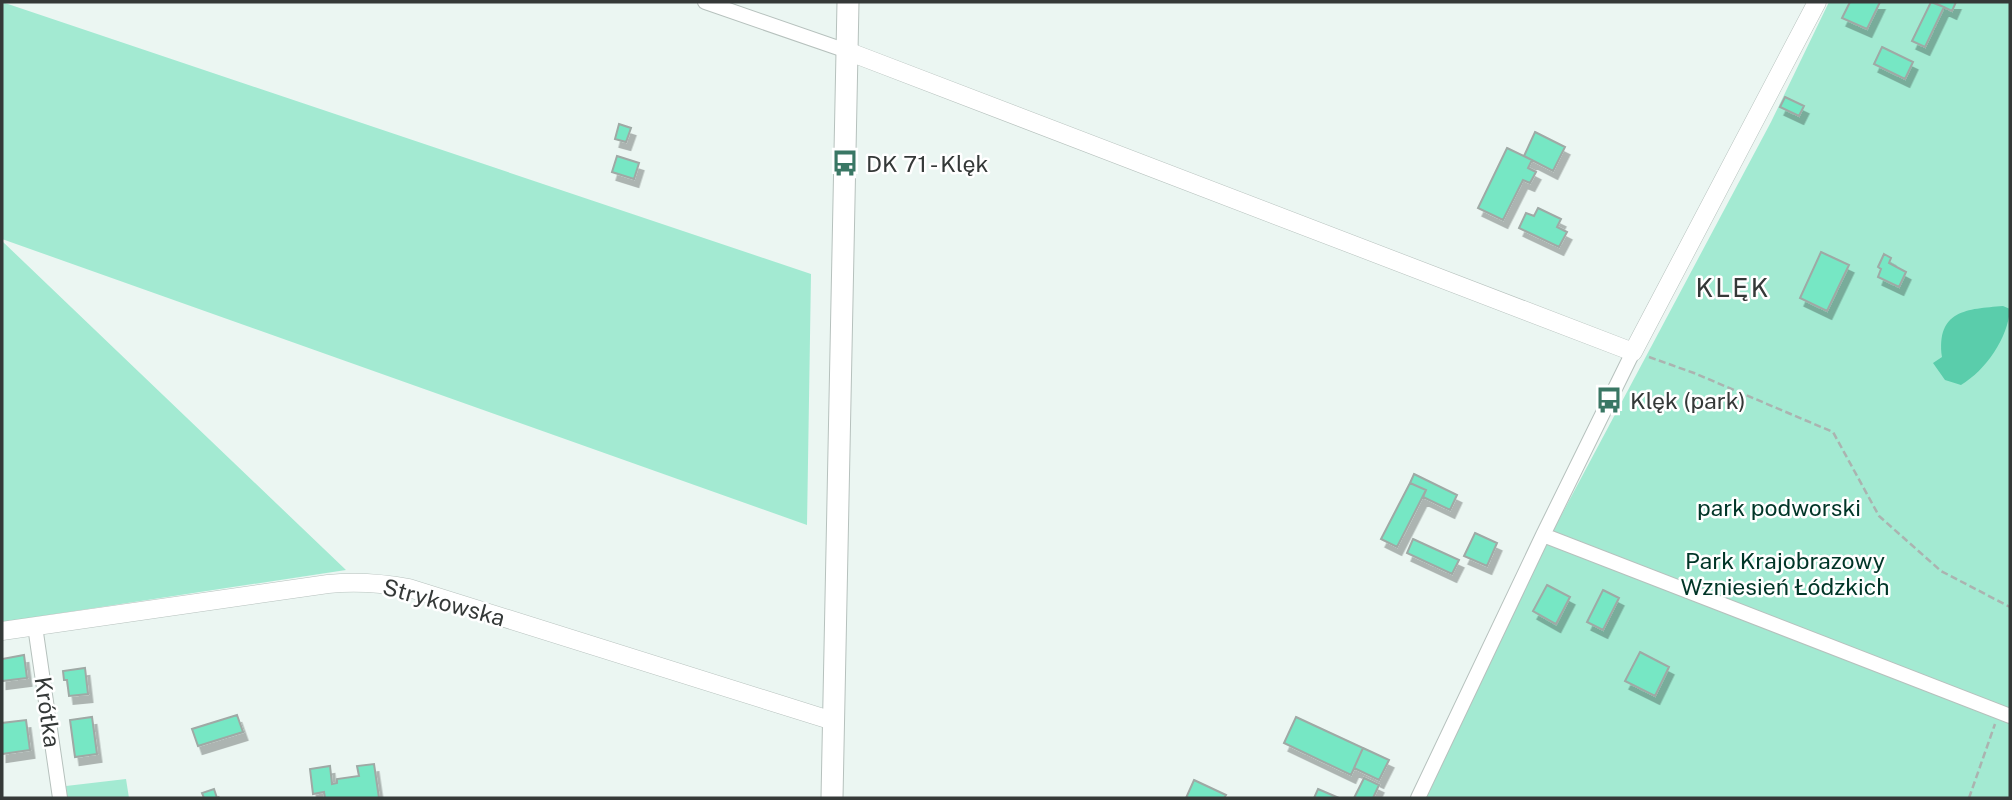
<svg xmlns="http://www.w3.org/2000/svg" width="2012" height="800" font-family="'Public Sans',sans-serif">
	<defs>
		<filter id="shadow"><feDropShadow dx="4.5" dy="8" stdDeviation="0" flood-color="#0004"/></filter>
	</defs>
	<rect width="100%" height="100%" fill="#ebf6f2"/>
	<path fill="#a3ead2" d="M2,2L811,274L807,525L2,239Z
		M1829,2H2010V798H1424L1547,542L1771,122Z
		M2,241L346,570L2,622Z
		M126,779L129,798H67L66,786Z"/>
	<path fill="#5acdab" d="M2003,306L2010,309C2008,338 1986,370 1961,385L1945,380L1933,363L1942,357C1936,310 1967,309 2003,306Z"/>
	<path fill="#76e7c4" stroke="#9fa9a5" stroke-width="2" filter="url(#shadow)" d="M1850,2H1880L1867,29L1842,18Z
		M1931,2L1944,7L1925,47L1912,41Z
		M1933,2H1956L1952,11Z
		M1882,47L1913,62L1905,79L1874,64Z
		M1785,97L1804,106L1799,116L1780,107Z
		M619,124L631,128L626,142L615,139Z
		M1535,132L1565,147L1553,171L1524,156Z
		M1507,148L1532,160L1528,168L1536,172L1530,183L1523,180L1503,220L1478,208Z
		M617,156L639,163L634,179L612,172Z
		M1538,208L1561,219L1557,227L1567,232L1559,247L1519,228L1526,213L1534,216Z
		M1821,252L1849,265L1827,311L1800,298Z
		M1884,254L1891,258L1889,263L1906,272L1899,287L1878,277L1881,269L1878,267Z
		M1414,474L1457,495L1450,510L1423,497L1426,490L1410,483Z
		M1410,483L1426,490L1397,547L1381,539Z
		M1475,533L1497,543L1487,566L1464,556Z
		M1413,539L1459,560L1452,574L1407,553Z
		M1547,585L1570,597L1556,624L1533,611Z
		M1603,590L1619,598L1603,630L1587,622Z
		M1640,652L1669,667L1655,696L1625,681Z
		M24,655L27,678L2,681V659Z
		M85,668L88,694L69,696L67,680H64L63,671Z
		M237,715L243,732L198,746L192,729Z
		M92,717L97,754L75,757L70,720Z
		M1296,717L1363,748L1351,775L1284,743Z
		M26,720L30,750L2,754V723Z
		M1363,748L1389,760L1379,780L1354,768Z
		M374,764L379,798H325L324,792L313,794L310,769L330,766L332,784L337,783V779L359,776L357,766Z
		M1364,778L1379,785L1373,798H1354Z
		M1194,780L1226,795L1224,798H1186Z
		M214,789L217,798H204L202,793Z
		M1318,789L1339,798H1314Z"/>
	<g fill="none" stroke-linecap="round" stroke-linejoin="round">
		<g stroke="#b6c1bd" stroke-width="16">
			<path id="minor" d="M705,2L847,51
				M1543,535L2010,716
				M35,626L60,798
				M1418,798L1543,535L1633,352"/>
		</g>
		<g stroke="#b6c1bd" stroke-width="19">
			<path id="tertiary" d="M847,51L1633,352L1817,2
				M2,631L328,584C356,581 382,583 409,588L833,721"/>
		</g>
		<g stroke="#b6c1bd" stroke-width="23">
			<path id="secondary" d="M832,798L848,2"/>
		</g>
		<path stroke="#abb3b0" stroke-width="2.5" stroke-dasharray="7 3.5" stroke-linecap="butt" d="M1649,357L1694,373L1833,432L1879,516L1941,571L2010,607
			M1969,798L1995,724"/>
		<use href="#minor" stroke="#fff" stroke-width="14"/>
		<use href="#tertiary" stroke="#fff" stroke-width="18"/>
		<use href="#secondary" stroke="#fff" stroke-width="21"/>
	</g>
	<defs>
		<g id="bus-bare" transform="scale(2.1)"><path d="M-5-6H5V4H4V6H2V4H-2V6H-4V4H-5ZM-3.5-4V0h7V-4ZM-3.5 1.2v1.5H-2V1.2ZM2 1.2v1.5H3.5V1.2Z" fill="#397764" stroke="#fff" stroke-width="2.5" paint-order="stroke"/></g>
	</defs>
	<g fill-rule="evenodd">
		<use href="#bus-bare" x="845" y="163"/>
		<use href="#bus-bare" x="1609" y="400"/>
	</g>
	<g text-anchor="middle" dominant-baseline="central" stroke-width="5" stroke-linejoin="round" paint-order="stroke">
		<g font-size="23" fill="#353938" stroke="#fff" text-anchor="start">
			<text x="866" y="163">DK 71 - Klęk</text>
			<text x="1630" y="400">Klęk (park)</text>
		</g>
		<g font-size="23" fill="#003527" stroke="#fff">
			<text x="1779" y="507">park podworski</text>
			<text x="1785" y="560">Park Krajobrazowy<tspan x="1785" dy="26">Wzniesień Łódzkich</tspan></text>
		</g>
		<g font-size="23" fill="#353938" stroke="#fff">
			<text transform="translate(444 602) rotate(15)">Strykowska</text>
			<text transform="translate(48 712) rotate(82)">Krótka</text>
		</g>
		<g font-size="26" letter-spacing="2" fill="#353938" stroke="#fff">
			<text x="1733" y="287">KLĘK</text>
		</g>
	</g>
	<rect width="2012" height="800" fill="none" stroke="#353938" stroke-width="7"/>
</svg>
